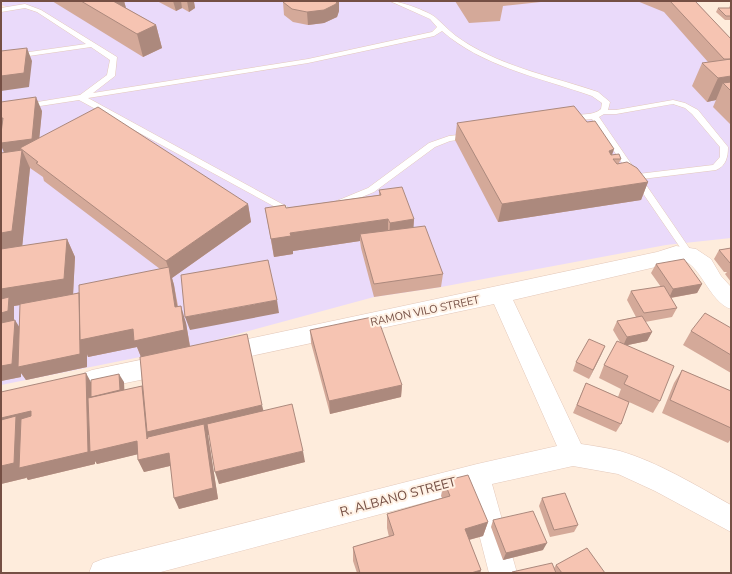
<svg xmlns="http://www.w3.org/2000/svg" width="732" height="574" font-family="'Nunito Sans',sans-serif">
	<rect width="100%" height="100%" fill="#feecdc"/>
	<path fill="#eadafa" d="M3,1H696L731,42V238L666,245L441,287L374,297L190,347L1,385V12L5,11L7,7L2,5Z"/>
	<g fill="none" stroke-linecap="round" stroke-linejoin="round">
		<g stroke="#e4c9bb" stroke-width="1">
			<path id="service" d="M390,1C400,1 427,11 435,17C442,23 448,30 456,36C497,66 551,76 598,92L610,102L608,110H616L673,100L685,103L698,110L728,147C728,157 726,166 716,170L642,179L692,252L694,254L692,256H686L592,119L570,121L566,119C575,111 591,118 601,109L602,103L592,96C542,78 483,67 442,31L434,36L308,63L88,98L293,210L295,212L290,215L79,100L1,112V108L80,95L107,75L110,60L91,47L1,60V56L86,44L37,12L25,8L1,12V8L25,4L41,10L117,57L115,76L93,93L308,59L432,32L437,27L430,19ZM673,104L685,108L692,114L720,147V157L713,165L638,174L599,117L604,114H616Z
				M468,134H471V138L450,141L435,147L374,192L340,206H334L333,204L334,202L368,188L429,143L449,136Z"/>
		</g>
		<g stroke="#e4c9bb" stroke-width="1">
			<path id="minor" d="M676,246L696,249L711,259L721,276L731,287V309C708,302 699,258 678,260C672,261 666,265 660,266L513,300L581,444C594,446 608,448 620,451C658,462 697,486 731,505V532L655,491L618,474L573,466L492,484L517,573H489L468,491L157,573H89L93,563L103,559L477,464L557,446L494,304L223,362L215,360L212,353L215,346L657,252Z
				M169,354L177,357L180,364L177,371L169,374L92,390L84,387L80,380L84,373L92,370Z"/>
		</g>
		<use href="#service" fill="#fff" fill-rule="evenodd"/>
		<use href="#minor" fill="#fff" fill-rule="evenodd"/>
	</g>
	<path fill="#d4a999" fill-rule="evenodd" d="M52,1H124L126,8L156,25L162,48L143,57Z
		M157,1H195L194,2L195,8L189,12L182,8L176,11Z
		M455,1H550L503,6L500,21L469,23Z
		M637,1H695L731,39V124H730L713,107L716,100L707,102L692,86L702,63L708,62L664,12Z
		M283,2L339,11L337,17L324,23L308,25L293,22L284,15Z
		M731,3V20H725L716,12L718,8H729Z
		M1,102L42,111L39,138L248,204L251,222L172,278L174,285L178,306L186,323L190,346L264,411L305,462L219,484L209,434L208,435L218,499L179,509L170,466L144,472L138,460V454L97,464L95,461V464L28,480L26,477V478L1,484L91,382H124V390L142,386L141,357L137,347L88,357L87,354V367L26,380L21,373V377L1,381V153H4ZM30,168L43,177L44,181L160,269L73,294L75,257L67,239L22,246ZM20,305L19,328L14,320V306Z
		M457,123L612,155L621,159L619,163L648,182L641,200L498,222L455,140Z
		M379,190L414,219L413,227L443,274L441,287L374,297L361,248L360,241L293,251V254L274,257L265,208H286L379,195Z
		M731,248V282L725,274L727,272H724L714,259L719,250Z
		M656,264L702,284L697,293L671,298L677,308L672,317L645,322L652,332L647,341L628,345L660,401L653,413L629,402L621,424L616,432L573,413L586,383L618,397L621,389L599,378L604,365L620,342L613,330L617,321L636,317L627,300L631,291L661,287L651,273Z
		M731,328V373L683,345L691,331Z
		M310,330L402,385L401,397L330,414L311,343Z
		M605,346L601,355L589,379L573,371L576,362Z
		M682,370L731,391V439L728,443L662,413L674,383Z
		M444,481L488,522L483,536L469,540L481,570L480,573H357L353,561V547L389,537L387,528V514L442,498L441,496Z
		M542,498L578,525L574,532L550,537L539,506Z
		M493,520L543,550L503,560L491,527Z
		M556,565L605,573H511L512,572L554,568Z"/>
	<path fill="#ac897d" d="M113,1H124L129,19Z
		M173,1H181L182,8L176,11Z
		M187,1H195L194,2L195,8L189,12Z
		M337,1H339V11L337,17L324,23L308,25L307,12Z
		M156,25L162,48L143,57L137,34Z
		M27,48L32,61L29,87L1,91V76Z
		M731,76V91L723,83L716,100L707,102L718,78Z
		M36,97L42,111L38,152L20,148L22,153V150L30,168L22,249L1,252V233L6,157L2,148L1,152V118Z
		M614,149L608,167L609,151Z
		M648,182L641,200L498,222L502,204Z
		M248,204L251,222L172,278L174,285L180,324L175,307L169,270L166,261Z
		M388,219V237L360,234V241L293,251V254L274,257L271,239L290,233Z
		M414,219L413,237L389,241L390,223Z
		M67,239L75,257L73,296L14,306V321L1,323V289Z
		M702,284L697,293L669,298L673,289Z
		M79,293L86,339L181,306L186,323L190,347L141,357L137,347L88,357L87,354V367L26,380L21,373V377L1,381V366L15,320L23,333Z
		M277,300L279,313L190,330L185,317Z
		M652,332L647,341L623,346L627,337Z
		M605,346L601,355L589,379L593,370Z
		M86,373L93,386L119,374L124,382L125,403L137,441L143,453L97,464L95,461V464L28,480L26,477V478L1,484V418Z
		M402,385L401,397L330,414L329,401Z
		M142,386L262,405L266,421L208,435L218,499L179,509L174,498L206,435L147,439Z
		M303,451L305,462L219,484L215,472Z
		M169,453L174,465L144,472L138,460Z
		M488,522L483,536L461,542L465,529Z
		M547,543L543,550L503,560L506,553Z
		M481,570L480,573H471Z"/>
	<path fill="#f6c4b2" stroke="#ac897d" d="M81,1H113L156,25L137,34Z
		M283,1H337L336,4L324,10L307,12L292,9L283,2Z
		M670,1H695L731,39V59H724Z
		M718,8H731V16H726Z
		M27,48L24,73L1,76V51Z
		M731,59V76L718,78L702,63Z
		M731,82V91L723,83Z
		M36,97L32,139L1,143V133L3,118H1V102Z
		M574,106L587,122L595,121L614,149L609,151L611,155L619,154L621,159H613L617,164L627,162L637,168L648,182L502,204L457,123Z
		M98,107L248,204L166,261L36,163L38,162L20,148Z
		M22,150L12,231L1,233V153Z
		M402,187L414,219L390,223L388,219L290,233L291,236L271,239L265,208L285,205L286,208L381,195L379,190Z
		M425,226L443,274L374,284L360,234Z
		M67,239L64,279L1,289V249Z
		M731,248V263H730L719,250Z
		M684,259L702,284L673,289L656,264Z
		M268,260L277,300L185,317L181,275Z
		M169,267L175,307L181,306L184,330L134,341L133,329L80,340L79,285Z
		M664,286L677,308L644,313L631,291Z
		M79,293L80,354L18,367L20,304Z
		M9,297L8,311L1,313V299Z
		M705,313L731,328V355L691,331Z
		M377,316L402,385L329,401L310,330Z
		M642,316L652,332L627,337L617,321Z
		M15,320L12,364L1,366V323Z
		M247,334L262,405L147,432L140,357Z
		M589,339L605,346L593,370L576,362Z
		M617,341L674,366L660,401L624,384L628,376L604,365Z
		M682,370L731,391V428L670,400Z
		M86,373L88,452L19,468L21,419L31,416V411L1,418V392Z
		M119,374L120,390L91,397V380Z
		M586,383L629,402L621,424L577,405Z
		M142,386L147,439L148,437L204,424L213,488L174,498L169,453L138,460L137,441L90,452L88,398Z
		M292,404L303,451L215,472L207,424Z
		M16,416L14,463L1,466V420Z
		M468,475L488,522L465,529L481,570L471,573H360L353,547L394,535L387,514L450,496L444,481Z
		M565,493L578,525L554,530L542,498Z
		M533,511L547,543L506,553L493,520Z
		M587,548L605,573H562L556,565Z
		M552,563L556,573H512V572Z"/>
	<g text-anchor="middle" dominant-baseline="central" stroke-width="4" stroke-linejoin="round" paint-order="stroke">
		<g font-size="11" fill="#754f44" stroke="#fff1e4">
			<text transform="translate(425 311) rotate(-12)">RAMON VILO STREET</text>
		</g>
		<g font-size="13" fill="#754f44" stroke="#fff1e4">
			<text transform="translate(398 497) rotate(-15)">R. ALBANO STREET</text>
		</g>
	</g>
	<rect width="732" height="574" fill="none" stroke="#754f44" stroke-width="4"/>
</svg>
